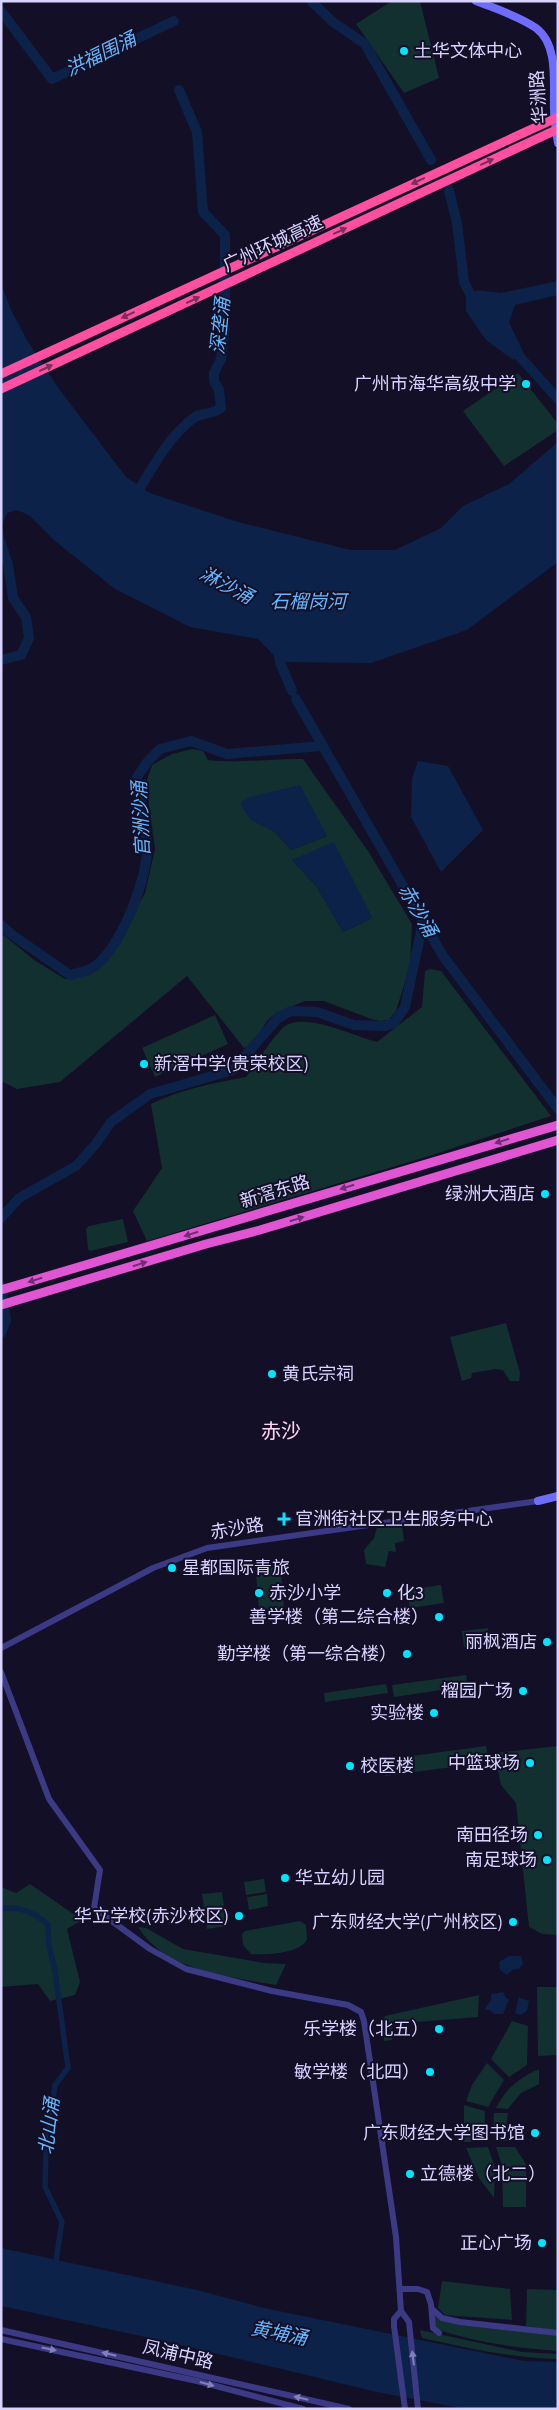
<svg xmlns="http://www.w3.org/2000/svg" width="559" height="2410" font-family="'Source Sans 3','Noto Sans SC',sans-serif">
	<rect width="100%" height="100%" fill="#130f26"/>
	<path fill="#12302f" fill-rule="evenodd" d="M392,1H420L439,78L404,93L356,24Z
		M518,373L558,424V430L504,466L463,411Z
		M192,749L203,751L208,760C240,764 271,758 303,759L368,851L412,924L410,966L396,1011L389,1020L380,1021L371,1019L324,1001H305L276,1013L267,1021L252,1044L244,1048L187,976L60,1082L17,1089L1,1081V933L34,960L65,979L90,975L109,959L145,893L155,849L146,783L152,765L172,754ZM250,819L327,836L291,850L274,831ZM334,843L372,918L343,932L317,887L292,860Z
		M430,969L441,971L551,1116L429,1156L147,1241L133,1211L162,1168L151,1104C182,1089 213,1083 246,1077C255,1065 274,1035 284,1027C304,1011 353,1036 377,1042L422,1007L425,971Z
		M215,1015L228,1044L155,1077L142,1048Z
		M123,1219L128,1242L90,1251L88,1249L86,1229L89,1226Z
		M506,1323L520,1373L519,1381H510L503,1370L495,1369L472,1373L471,1378L462,1381L450,1337Z
		M402,1525L404,1541L395,1543L396,1552L389,1551L385,1567L366,1564L364,1550L374,1538L377,1527Z
		M280,1559L284,1608L259,1610L255,1561Z
		M441,1585L444,1603L410,1608L407,1590Z
		M488,1628L490,1643L464,1647L462,1631Z
		M466,1675L468,1686L394,1697L392,1685Z
		M386,1684L388,1693L325,1702L324,1693Z
		M486,1746L489,1762L385,1776L382,1760Z
		M558,1746V1935L542,1934L529,1927L516,1803L501,1785L494,1753Z
		M264,1879L266,1892L246,1895L244,1882Z
		M30,1884L82,1920L67,1929L80,1982L75,1995L50,2001L38,1984L1,1987V1887L16,1893Z
		M222,1892L227,1926L207,1929L202,1894Z
		M267,1894L268,1906L249,1910L247,1897Z
		M300,1921L306,1925L307,1939C301,1954 266,1955 251,1954L243,1945L242,1934L245,1931Z
		M138,1927L146,1928L183,1949L264,1963L286,1964L276,1985C228,1976 166,1972 138,1927Z
		M537,1987H558V2055L538,2056Z
		M479,1995L478,2017L392,2024V2040L384,2041L382,2022L385,2016Z
		M512,2021L528,2026L527,2065L509,2077L491,2059Z
		M487,2063L504,2080L488,2107L466,2101L472,2085Z
		M539,2069V2084L521,2093L508,2109L496,2108C506,2088 519,2078 539,2069Z
		M464,2105L485,2111L484,2142H464Z
		M494,2113H508L506,2127L507,2141H495L493,2128Z
		M488,2147L495,2168L494,2198L479,2178L466,2148Z
		M496,2147H515L526,2164V2207H503L502,2165Z
		M442,2281L510,2289L512,2320L445,2315L438,2308Z
		M527,2289L558,2290V2331L526,2326Z
		M434,2316L451,2322L558,2334V2351C516,2348 475,2342 435,2329Z
		M420,2330L522,2352L558,2354V2359C511,2358 467,2348 422,2338Z"/>
	<path fill="#0c2248" d="M558,281V295L515,305L509,322L524,354L513,360L486,340L466,311V295L478,290L501,293Z
		M1,283L12,312L27,340L57,386L126,477L150,493L238,522L350,550H395L441,528L463,506L509,484L558,442V562L467,630L371,663L280,662L258,639L190,627L115,589L55,541L30,516L18,510L7,513L2,525L6,549L1,550Z
		M418,761L448,766L483,830L441,872L411,817L412,779Z
		M300,785L327,836L291,850L274,831L250,819L240,803L250,797Z
		M334,842L372,918L343,932L317,887L292,860Z
		M509,1956H521L523,1964L519,1969L512,1970L507,1975L500,1970L499,1962Z
		M503,1992L506,1998L509,1999L503,2014H494L490,2010H484L491,2000V1994Z
		M519,1997L529,2001L527,2011L521,2015L515,2013Z
		M1,2248L197,2290L264,2308L524,2361L558,2362V2409H465L377,2392L164,2341L1,2306Z"/>
	<g fill="none" stroke-linecap="round" stroke-linejoin="round">
		<path stroke="#0c2248" stroke-width="5.5" d="M1,1909C19,1905 36,1913 48,1925L49,1946L55,1971L68,2068L55,2085L46,2149L45,2187L62,2222L55,2267"/>
		<path stroke="#0c2248" stroke-width="10" d="M311,1L333,22L365,44L431,160
			M1,11L52,79L174,21
			M449,191L457,223L464,282L475,304
			M512,348L558,399
			M134,498C151,471 168,436 195,417C202,413 211,415 221,408L219,390L214,381V373L221,359L225,329V235L203,212L197,132L179,90
			M1,543L8,565L13,598L26,617L29,638L21,655L1,660
			M278,650L280,662L292,691
			M296,699L443,956L558,1109
			M1,925L11,934L70,975C76,973 86,972 92,968C120,952 150,874 147,842C145,820 140,799 137,777L148,761L160,749L191,741L227,754L322,746
			M1,1218L19,1198L76,1166L95,1145L111,1122L150,1094L233,1070L278,1018L291,1011L317,1012L354,1025L385,1026L394,1023L405,1007L423,922
			M1,1286L6,1320L1,1333"/>
		<path stroke="#3d3a85" stroke-width="6" d="M1,1648L153,1568L207,1548L538,1501
			M1,1672L49,1799L100,1870L94,1908L150,1949L186,1969L272,1991L348,2005L361,2012L364,2021L396,2237L401,2311
			M400,2289H418L427,2292L431,2304L433,2328L439,2333
			M432,2309L442,2318L460,2322L558,2333
			M401,2311L409,2322L418,2409
			M401,2311L394,2319V2326L405,2409
			M1,2330L349,2409
			M1,2339L197,2381L303,2409"/>
		<path stroke="#6f6bff" stroke-width="8" d="M476,1C496,9 519,16 536,28C559,45 553,84 554,109C554,120 556,132 558,143
			M538,1501L558,1496"/>
		<path stroke="#e055d1" stroke-width="9" d="M1,1290L558,1125
			M1,1305L206,1244L260,1230L558,1140"/>
		<path stroke="#ff4fa3" stroke-width="9" d="M1,374L558,117
			M1,389L558,129"/>
	</g>
	<defs><path id="oneway-solid" d="M-6-.8H1V-3.2L6.5 0L1 3.2V.8H-6Z" transform="scale(1.25)"/></defs>
	<g fill="#7d2c5e">
		<use href="#oneway-solid" transform="translate(487 162) rotate(-25)"/>
		<use href="#oneway-solid" transform="translate(418 181) rotate(155)"/>
		<use href="#oneway-solid" transform="translate(340 231) rotate(-25)"/>
		<use href="#oneway-solid" transform="translate(193 300) rotate(-25)"/>
		<use href="#oneway-solid" transform="translate(128 315) rotate(155)"/>
		<use href="#oneway-solid" transform="translate(46 368) rotate(-25)"/>
	</g>
	<g fill="#6f2e73">
		<use href="#oneway-solid" transform="translate(502 1141) rotate(163)"/>
		<use href="#oneway-solid" transform="translate(347 1187) rotate(163)"/>
		<use href="#oneway-solid" transform="translate(297 1219) rotate(-17)"/>
		<use href="#oneway-solid" transform="translate(191 1234) rotate(163)"/>
		<use href="#oneway-solid" transform="translate(140 1264) rotate(-17)"/>
		<use href="#oneway-solid" transform="translate(35 1280) rotate(163)"/>
	</g>
	<g fill="#837fbc">
		<use href="#oneway-solid" transform="translate(49 2349) rotate(12)"/>
		<use href="#oneway-solid" transform="translate(109 2354) rotate(-167)"/>
		<use href="#oneway-solid" transform="translate(413 2358) rotate(-97)"/>
		<use href="#oneway-solid" transform="translate(207 2384) rotate(15)"/>
		<use href="#oneway-solid" transform="translate(301 2398) rotate(-167)"/>
	</g>
	<g fill="#00e5ff" stroke="#130f26" stroke-width="2">
		<circle cx="404" cy="51" r="5"/>
		<circle cx="526" cy="384" r="5"/>
		<circle cx="144" cy="1064" r="5"/>
		<circle cx="545" cy="1194" r="5"/>
		<circle cx="272" cy="1374" r="5"/>
		<path d="M281.5 1511.5h5v5h5v5h-5v5h-5v-5h-5v-5h5z"/>
		<circle cx="172" cy="1568" r="5"/>
		<circle cx="259" cy="1593" r="5"/>
		<circle cx="387" cy="1593" r="5"/>
		<circle cx="439" cy="1617" r="5"/>
		<circle cx="547" cy="1642" r="5"/>
		<circle cx="407" cy="1654" r="5"/>
		<circle cx="523" cy="1691" r="5"/>
		<circle cx="434" cy="1713" r="5"/>
		<circle cx="530" cy="1763" r="5"/>
		<circle cx="350" cy="1766" r="5"/>
		<circle cx="538" cy="1835" r="5"/>
		<circle cx="547" cy="1860" r="5"/>
		<circle cx="285" cy="1878" r="5"/>
		<circle cx="239" cy="1916" r="5"/>
		<circle cx="513" cy="1922" r="5"/>
		<circle cx="439" cy="2029" r="5"/>
		<circle cx="430" cy="2072" r="5"/>
		<circle cx="535" cy="2133" r="5"/>
		<circle cx="410" cy="2174" r="5"/>
		<circle cx="542" cy="2243" r="5"/>
	</g>
	<g text-anchor="middle" dominant-baseline="central" stroke-width="4" stroke-linejoin="round" paint-order="stroke">
		<g font-size="18" fill="#d9d4ff" stroke="#130f26" text-anchor="end">
			<text x="414" y="51" text-anchor="start">土华文体中心</text>
			<text x="516" y="384">广州市海华高级中学</text>
			<text x="154" y="1064" text-anchor="start">新滘中学(贵荣校区)</text>
			<text x="535" y="1194">绿洲大酒店</text>
			<text x="282" y="1374" text-anchor="start">黄氏宗祠</text>
			<text x="295" y="1519" text-anchor="start">官洲街社区卫生服务中心</text>
			<text x="182" y="1568" text-anchor="start">星都国际青旅</text>
			<text x="269" y="1593" text-anchor="start">赤沙小学</text>
			<text x="397" y="1593" text-anchor="start">化3</text>
			<text x="429" y="1617">善学楼（第二综合楼）</text>
			<text x="537" y="1642">丽枫酒店</text>
			<text x="397" y="1654">勤学楼（第一综合楼）</text>
			<text x="513" y="1691">榴园广场</text>
			<text x="424" y="1713">实验楼</text>
			<text x="520" y="1763">中篮球场</text>
			<text x="360" y="1766" text-anchor="start">校医楼</text>
			<text x="528" y="1835">南田径场</text>
			<text x="537" y="1860">南足球场</text>
			<text x="295" y="1878" text-anchor="start">华立幼儿园</text>
			<text x="229" y="1916">华立学校(赤沙校区)</text>
			<text x="503" y="1922">广东财经大学(广州校区)</text>
			<text x="429" y="2029">乐学楼（北五）</text>
			<text x="420" y="2072">敏学楼（北四）</text>
			<text x="525" y="2133">广东财经大学图书馆</text>
			<text x="420" y="2174" text-anchor="start">立德楼（北二）</text>
			<text x="532" y="2243">正心广场</text>
		</g>
		<g font-size="18" fill="#d9d4ff" stroke="#130f26">
			<text transform="translate(539 97) rotate(-94)">华洲路</text>
			<text transform="translate(273 244) rotate(-25)">广州环城高速</text>
			<text transform="translate(275 1192) rotate(-17)">新滘东路</text>
			<text transform="translate(237 1529) rotate(-9)">赤沙路</text>
			<text transform="translate(178 2355) rotate(13)">凤浦中路</text>
		</g>
		<g font-size="19" font-style="italic" fill="#62b6ff" stroke="#130f26">
			<text transform="translate(101 55) rotate(-26)">洪福围涌</text>
			<text transform="translate(221 326) rotate(-84)">深垄涌</text>
			<text transform="translate(226 586) rotate(28)">淋沙涌</text>
			<text x="308" y="602">石榴岗河</text>
			<text transform="translate(142 819) rotate(-93)">官洲沙涌</text>
			<text transform="translate(417 911) rotate(60)">赤沙涌</text>
			<text transform="translate(50 2126) rotate(-83)">北山涌</text>
			<text transform="translate(279 2334) rotate(11)">黄埔涌</text>
		</g>
		<g font-size="20" fill="#ffd6f0" stroke="#130f26">
			<text x="281" y="1432">赤沙</text>
		</g>
	</g>
	<rect width="559" height="2410" fill="none" stroke="#d9d4ff" stroke-width="5"/>
</svg>
